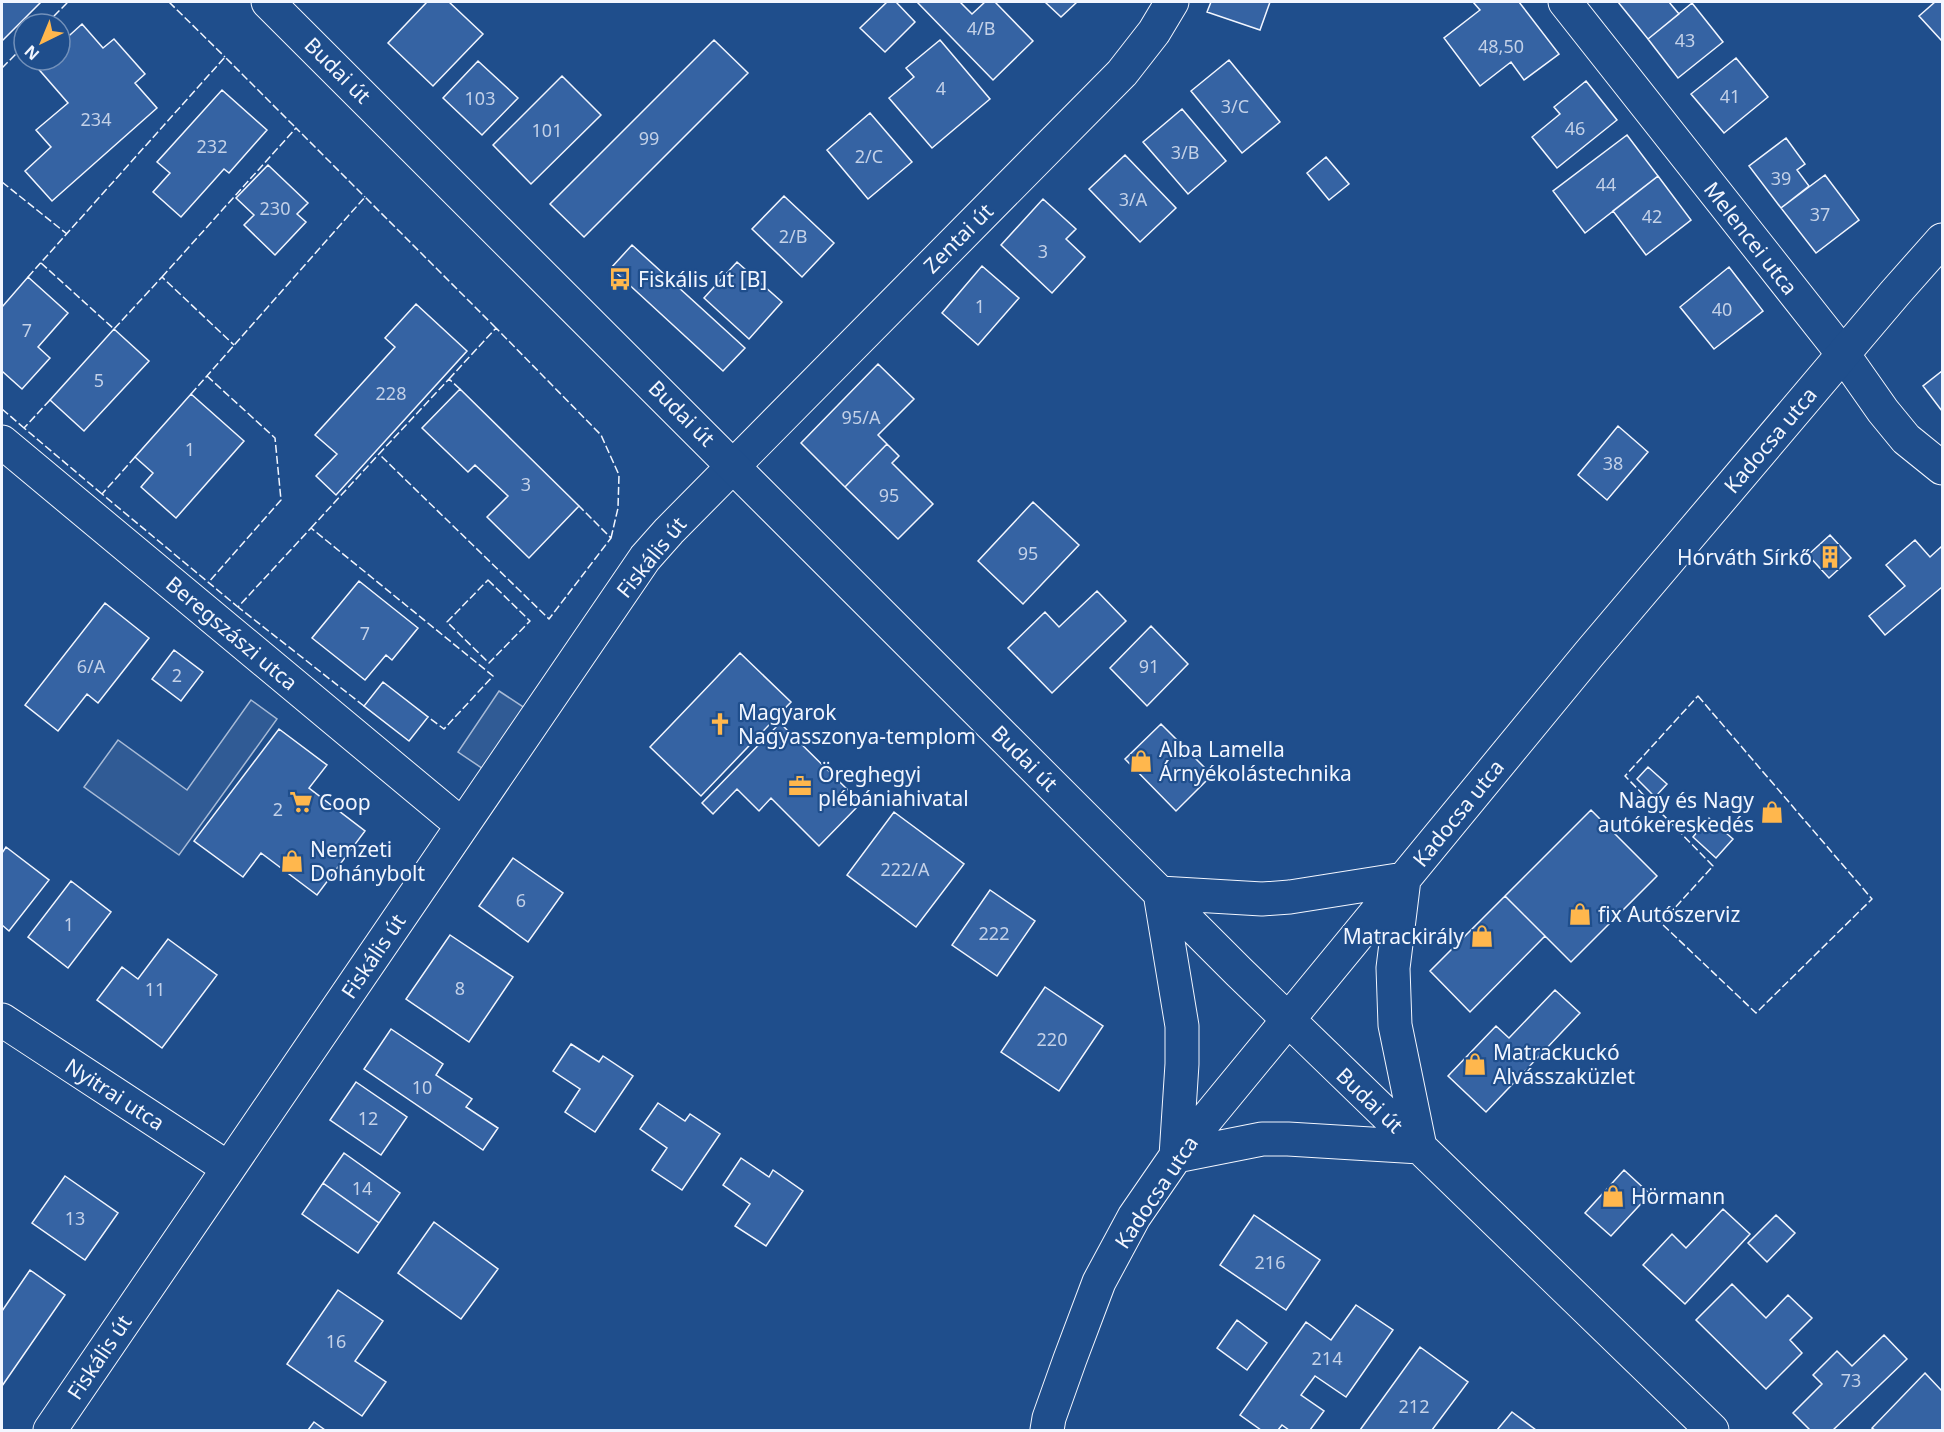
<svg xmlns="http://www.w3.org/2000/svg" width="1944" height="1432" font-family="'Noto Sans',sans-serif">
	<rect width="100%" height="100%" fill="#1f4e8c"/>
	<path fill="#305b95" stroke="#a8bbd7" stroke-width="1.5" d="M499,691L537,716L495,777L458,752Z
		M251,700L277,719L179,855L84,787L118,740L187,790Z"/>
	<path fill="#3563a3" stroke="#f2f6ff" stroke-width="1.5" d="M2,2H41L2,41Z
		M427,2H449L483,34L433,86L388,43Z
		M887,2H896L915,22L885,52L860,28Z
		M917,2H960L972,14L985,2H995L1033,41L993,80Z
		M1045,2H1077L1061,17Z
		M1211,2H1270L1260,30L1207,12Z
		M1473,2H1519L1559,54L1524,80L1511,62L1480,86L1444,38L1480,10Z
		M1618,2H1669L1679,14L1648,39Z
		M1935,2H1942V41L1919,16Z
		M1692,3L1723,42L1678,78L1648,39Z
		M82,24L103,48L114,39L145,74L135,83L157,108L52,201L25,171L51,147L36,130L68,103L35,65L41,60H60V44Z
		M714,40L748,73L584,237L550,204Z
		M940,40L990,99L932,148L889,98L914,77L906,68Z
		M1736,58L1768,97L1724,133L1691,94Z
		M1229,60L1280,122L1242,153L1191,91Z
		M478,61L518,98L482,135L443,98Z
		M562,76L601,115L531,184L493,145Z
		M1586,81L1617,120L1557,168L1532,137L1560,114L1554,107Z
		M222,90L267,130L229,173L224,169L181,217L153,192L170,173L157,162Z
		M1182,109L1226,161L1188,194L1143,142Z
		M870,113L912,162L868,199L827,150Z
		M1627,135L1658,176L1585,233L1553,191Z
		M1786,138L1805,164L1797,170L1809,186L1781,208L1749,166Z
		M1125,155L1176,208L1140,242L1089,189Z
		M1326,157L1349,184L1329,200L1307,173Z
		M268,165L308,203L297,214L306,222L275,255L244,225L254,215L236,198Z
		M1825,175L1859,220L1816,253L1781,208Z
		M1658,176L1691,220L1646,255L1613,211Z
		M784,196L834,243L802,277L752,229Z
		M1043,199L1076,229L1066,239L1085,257L1052,293L1001,245Z
		M632,245L745,348L723,371L611,268Z
		M737,262L782,302L749,339L704,298Z
		M982,266L1019,298L978,345L942,313Z
		M1729,267L1763,311L1714,349L1680,307Z
		M28,277L68,313L38,347L50,358L22,389L3,372L2,373V307Z
		M416,304L467,351L336,495L316,476L337,454L315,435L395,347L385,338Z
		M114,329L149,361L84,431L50,400Z
		M878,364L914,399L878,435L887,444L845,487L801,443Z
		M1942,371V411L1923,386Z
		M460,389L579,506L529,558L487,517L508,496L475,465L468,472L422,428Z
		M191,394L244,441L176,518L141,487L153,473L135,457Z
		M1618,426L1648,452L1607,500L1578,475Z
		M887,444L899,456L892,463L933,504L898,539L845,487Z
		M1033,502L1079,545L1023,604L978,561Z
		M1830,535L1851,558L1829,578L1808,555Z
		M1915,540L1930,557L1941,547L1942,549V587L1885,635L1869,616L1905,586L1886,565Z
		M359,581L418,628L392,660L386,655L365,680L312,638Z
		M1097,591L1126,621L1052,693L1008,648L1045,612L1059,627Z
		M105,603L149,638L98,703L87,694L58,731L25,705Z
		M1151,626L1188,664L1147,706L1110,668Z
		M174,650L203,672L181,701L152,679Z
		M740,653L791,702L701,796L650,747Z
		M383,682L428,717L409,741L364,706Z
		M780,723L861,803L819,846L771,798L759,811L737,789L713,814L702,803Z
		M1161,724L1212,775L1176,811L1125,759Z
		M279,729L327,765L309,788L365,831L317,895L261,853L243,877L194,841Z
		M1648,767L1667,784L1655,797L1637,779Z
		M1591,810L1657,876L1571,962L1505,896Z
		M894,812L964,864L916,927L847,875Z
		M1709,818L1733,839L1716,858L1693,837Z
		M6,847L49,880L9,931L2,925V853Z
		M513,858L563,893L528,942L479,906Z
		M71,881L111,912L68,968L28,937Z
		M990,890L1035,921L997,976L952,945Z
		M1505,896L1545,936L1470,1012L1430,971Z
		M450,935L513,977L469,1042L406,999Z
		M168,939L217,975L162,1048L97,1000L122,967L138,979Z
		M1045,987L1103,1026L1059,1091L1001,1052Z
		M1555,990L1580,1013L1486,1112L1448,1076L1496,1026L1509,1038Z
		M391,1029L443,1064L436,1075L472,1099L466,1107L498,1128L483,1150L364,1069Z
		M571,1044L599,1062L603,1056L633,1076L595,1132L565,1112L580,1089L553,1071Z
		M356,1082L407,1117L381,1155L330,1120Z
		M658,1103L685,1121L690,1114L720,1134L682,1190L652,1170L667,1148L640,1129Z
		M344,1153L400,1193L379,1223L323,1183Z
		M741,1158L769,1177L773,1170L803,1191L766,1246L735,1226L750,1204L723,1185Z
		M1624,1170L1650,1194L1611,1236L1585,1213Z
		M65,1176L118,1213L85,1260L32,1223Z
		M323,1183L379,1223L358,1253L302,1214Z
		M1723,1209L1750,1234L1685,1304L1643,1265L1672,1234L1686,1248Z
		M1254,1215L1320,1260L1286,1310L1220,1265Z
		M1776,1215L1795,1233L1767,1262L1748,1243Z
		M434,1222L498,1269L461,1319L398,1273Z
		M30,1270L65,1295L2,1386V1311Z
		M1732,1284L1766,1318L1788,1295L1812,1318L1790,1340L1802,1353L1766,1389L1696,1320Z
		M338,1290L383,1321L355,1361L386,1382L362,1416L287,1364Z
		M1356,1305L1393,1330L1346,1397L1315,1376L1301,1395L1324,1411L1310,1430H1289L1282,1425L1278,1430H1261L1240,1415L1306,1322L1331,1340Z
		M1237,1320L1267,1343L1247,1370L1217,1348Z
		M1884,1335L1907,1359L1833,1430H1810L1793,1413L1822,1384L1813,1375L1837,1351L1852,1366Z
		M1420,1347L1468,1382L1432,1430H1360Z
		M1925,1373L1942,1391V1430H1875L1872,1428Z
		M1512,1412L1536,1430H1497Z
		M314,1422L325,1430H308Z"/>
	<g fill="none" stroke-linecap="round" stroke-linejoin="round">
		<g stroke="#f2f6ff" stroke-width="35">
			<path id="minor" d="M1565,2L1843,354L1883,411L1906,439L1942,468
				M2,442L462,825
				M2,1020L228,1168
				M50,1430L645,558L669,531L1122,73L1154,32L1172,2"/>
		</g>
		<g stroke="#f2f6ff" stroke-width="35">
			<path id="major" d="M268,2L1239,972L1712,1430
				M1404,879L1393,968L1395,1025L1420,1147
				M1160,893L1182,1026V1064L1176,1156
				M1160,893L1262,899L1290,897L1404,879
				M1176,1156L1262,1139H1288L1420,1147
				M1047,1430L1049,1418L1070,1359L1099,1282L1134,1217L1176,1156L1589,654L1895,293L1942,240"/>
		</g>
		<use href="#minor" stroke="#1f4e8c" stroke-width="33"/>
		<use href="#major" stroke="#1f4e8c" stroke-width="33"/>
		<path stroke="#f2f6ff" stroke-width="1.5" stroke-dasharray="8 3" stroke-linecap="butt" d="M169,2L225,57
			M46,24L68,2
			M2,68L24,46
			M2,182L67,234
			M41,263L114,329L162,277L234,345
			M28,277L225,57L296,128
			M162,277L296,128L365,197
			M207,376L275,438L281,500L208,583
			M449,379L496,328L601,435L619,475L618,508L611,538
			M460,389L449,379L379,454L549,619L611,538L579,506
			M191,394L365,197L496,328
			M50,400L24,428L102,494
			M2,409L24,428
			M135,457L102,494L238,607
			M311,528L379,454
			M488,580L530,621L489,663L447,622Z
			M1698,696L1872,899L1756,1013L1661,923L1713,866L1625,776Z
			M364,706L238,607L311,528L493,676L444,729L428,717"/>
	</g>
	<defs>
		<g id="bus-bare" transform="scale(1.8)"><path d="M-5-6H5V4H4V6H2V4H-2V6H-4V4H-5ZM-3.5-4V0h7V-4ZM-3.5 1.2v1.5H-2V1.2ZM2 1.2v1.5H3.5V1.2Z" fill="#ffb74d" stroke="#1f4e8c" stroke-width="2.5" paint-order="stroke"/></g>
		<g id="building-bare" transform="scale(1.8)"><path d="M-4-6H4V6H1V3H-1V6H-4ZM-2.5-4.3h1.7v1.8h-1.7ZM.8-4.3h1.7v1.8H.8ZM-2.5-1h1.7V.8h-1.7ZM.8-1h1.7V.8H.8Z" fill="#ffb74d" stroke="#1f4e8c" stroke-width="2.5" paint-order="stroke"/></g>
		<g id="church-bare" transform="scale(1.8)"><path d="M-1.2-6h2.4v3.5h3.3v2.4h-3.3V6h-2.4V-.1h-3.3v-2.4h3.3Z" fill="#ffb74d" stroke="#1f4e8c" stroke-width="2.5" paint-order="stroke"/></g>
		<g id="shop-bare" transform="scale(1.8)"><path d="M-5-2.5h2.3a2.7 3.5 0 0 1 5.4 0H5L5.5 6h-11ZM-1.5-2.5h3a1.5 2.3 0 0 0-3 0Z" fill="#ffb74d" stroke="#1f4e8c" stroke-width="2.5" paint-order="stroke"/></g>
		<g id="office-bare" transform="scale(1.8)"><path d="M-6-3h4V-5.5h4V-3h4V5H-6ZM-1-4.5V-3h2v-1.5ZM-6 0V1H6V0Z" fill="#ffb74d" stroke="#1f4e8c" stroke-width="2.5" paint-order="stroke"/></g>
		<g id="supermarket-bare" transform="scale(1.8)"><path d="M-6-5.5h2.5l.6 2H6L4.5 2H-2.5L-4.4-4H-6ZM-1.5 3.2a1.3 1.3 0 1 0 .1 0ZM3 3.2a1.3 1.3 0 1 0 .1 0Z" fill="#ffb74d" stroke="#1f4e8c" stroke-width="2.5" paint-order="stroke"/></g>
	</defs>
	<g fill-rule="evenodd">
		<use href="#bus-bare" x="620" y="279"/>
		<use href="#building-bare" x="1830" y="557"/>
		<use href="#church-bare" x="720" y="724"/>
		<use href="#shop-bare" x="1141" y="761"/>
		<use href="#office-bare" x="800" y="786"/>
		<use href="#supermarket-bare" x="301" y="802"/>
		<use href="#shop-bare" x="1772" y="812"/>
		<use href="#shop-bare" x="292" y="861"/>
		<use href="#shop-bare" x="1580" y="914"/>
		<use href="#shop-bare" x="1482" y="936"/>
		<use href="#shop-bare" x="1475" y="1064"/>
		<use href="#shop-bare" x="1613" y="1196"/>
	</g>
	<g text-anchor="middle" dominant-baseline="central" stroke-width="4.5" stroke-linejoin="round" paint-order="stroke">
		<g font-size="18" fill="#c3d1e8">
			<text x="981" y="28">4/B</text>
			<text x="1685" y="40">43</text>
			<text x="1501" y="46">48,50</text>
			<text x="941" y="88">4</text>
			<text x="1730" y="96">41</text>
			<text x="480" y="98">103</text>
			<text x="1235" y="106">3/C</text>
			<text x="96" y="119">234</text>
			<text x="1575" y="128">46</text>
			<text x="547" y="130">101</text>
			<text x="649" y="138">99</text>
			<text x="212" y="146">232</text>
			<text x="1185" y="152">3/B</text>
			<text x="869" y="156">2/C</text>
			<text x="1781" y="178">39</text>
			<text x="1606" y="184">44</text>
			<text x="1133" y="199">3/A</text>
			<text x="275" y="208">230</text>
			<text x="1820" y="214">37</text>
			<text x="1652" y="216">42</text>
			<text x="793" y="236">2/B</text>
			<text x="1043" y="251">3</text>
			<text x="980" y="306">1</text>
			<text x="1722" y="309">40</text>
			<text x="27" y="330">7</text>
			<text x="99" y="380">5</text>
			<text x="391" y="393">228</text>
			<text x="861" y="417">95/A</text>
			<text x="190" y="449">1</text>
			<text x="1613" y="463">38</text>
			<text x="526" y="484">3</text>
			<text x="889" y="495">95</text>
			<text x="1028" y="553">95</text>
			<text x="365" y="633">7</text>
			<text x="91" y="666">6/A</text>
			<text x="1149" y="666">91</text>
			<text x="177" y="675">2</text>
			<text x="278" y="809">2</text>
			<text x="905" y="869">222/A</text>
			<text x="521" y="900">6</text>
			<text x="69" y="924">1</text>
			<text x="994" y="933">222</text>
			<text x="460" y="988">8</text>
			<text x="155" y="989">11</text>
			<text x="1052" y="1039">220</text>
			<text x="422" y="1087">10</text>
			<text x="368" y="1118">12</text>
			<text x="362" y="1188">14</text>
			<text x="75" y="1218">13</text>
			<text x="1270" y="1262">216</text>
			<text x="336" y="1341">16</text>
			<text x="1327" y="1358">214</text>
			<text x="1851" y="1380">73</text>
			<text x="1414" y="1406">212</text>
		</g>
		<g font-size="21" fill="#f2f6ff" stroke="#1f4e8c">
			<text transform="translate(338 70) rotate(45)">Budai út</text>
			<text transform="translate(958 238) rotate(-45)">Zentai út</text>
			<text transform="translate(1751 238) rotate(52)">Melencei utca</text>
			<text transform="translate(682 413) rotate(45)">Budai út</text>
			<text transform="translate(1770 440) rotate(-50)">Kadocsa utca</text>
			<text transform="translate(651 557) rotate(-51)">Fiskális út</text>
			<text transform="translate(232 633) rotate(40)">Beregszászi utca</text>
			<text transform="translate(1025 758) rotate(45)">Budai út</text>
			<text transform="translate(1458 813) rotate(-51)">Kadocsa utca</text>
			<text transform="translate(373 956) rotate(-56)">Fiskális út</text>
			<text transform="translate(115 1094) rotate(33)">Nyitrai utca</text>
			<text transform="translate(1370 1100) rotate(44)">Budai út</text>
			<text transform="translate(1156 1192) rotate(-56)">Kadocsa utca</text>
			<text transform="translate(99 1357) rotate(-56)">Fiskális út</text>
		</g>
		<g font-size="21" fill="#f2f6ff" stroke="#1f4e8c" text-anchor="start">
			<text x="638" y="279">Fiskális út [B]</text>
			<text x="1812" y="557" text-anchor="end">Horváth Sírkő</text>
			<text x="738" y="712">Magyarok<tspan x="738" dy="24">Nagyasszonya-templom</tspan></text>
			<text x="1159" y="749">Alba Lamella<tspan x="1159" dy="24">Árnyékolástechnika</tspan></text>
			<text x="818" y="774">Öreghegyi<tspan x="818" dy="24">plébániahivatal</tspan></text>
			<text x="1754" y="800" text-anchor="end">Nagy és Nagy<tspan x="1754" dy="24">autókereskedés</tspan></text>
			<text x="319" y="802">Coop</text>
			<text x="310" y="849">Nemzeti<tspan x="310" dy="24">Dohánybolt</tspan></text>
			<text x="1598" y="914">fix Autószerviz</text>
			<text x="1464" y="936" text-anchor="end">Matrackirály</text>
			<text x="1493" y="1052">Matrackuckó<tspan x="1493" dy="24">Alvásszaküzlet</tspan></text>
			<text x="1631" y="1196">Hörmann</text>
		</g>
	</g>
	<rect width="1944" height="1432" fill="none" stroke="#f2f6ff" stroke-width="6"/>
	<g transform="translate(42 42) rotate(223)"><circle r="28" fill="#1f4e8c" stroke="#7391ba" stroke-width="1.5"/>
	<path d="M0-4.5L10 22L0 15L-10 22Z" fill="#ffb74d"/>
	<text y="-9" font-size="16" font-weight="bold" text-anchor="middle" fill="#f2f6ff">N</text>
	</g>
</svg>
